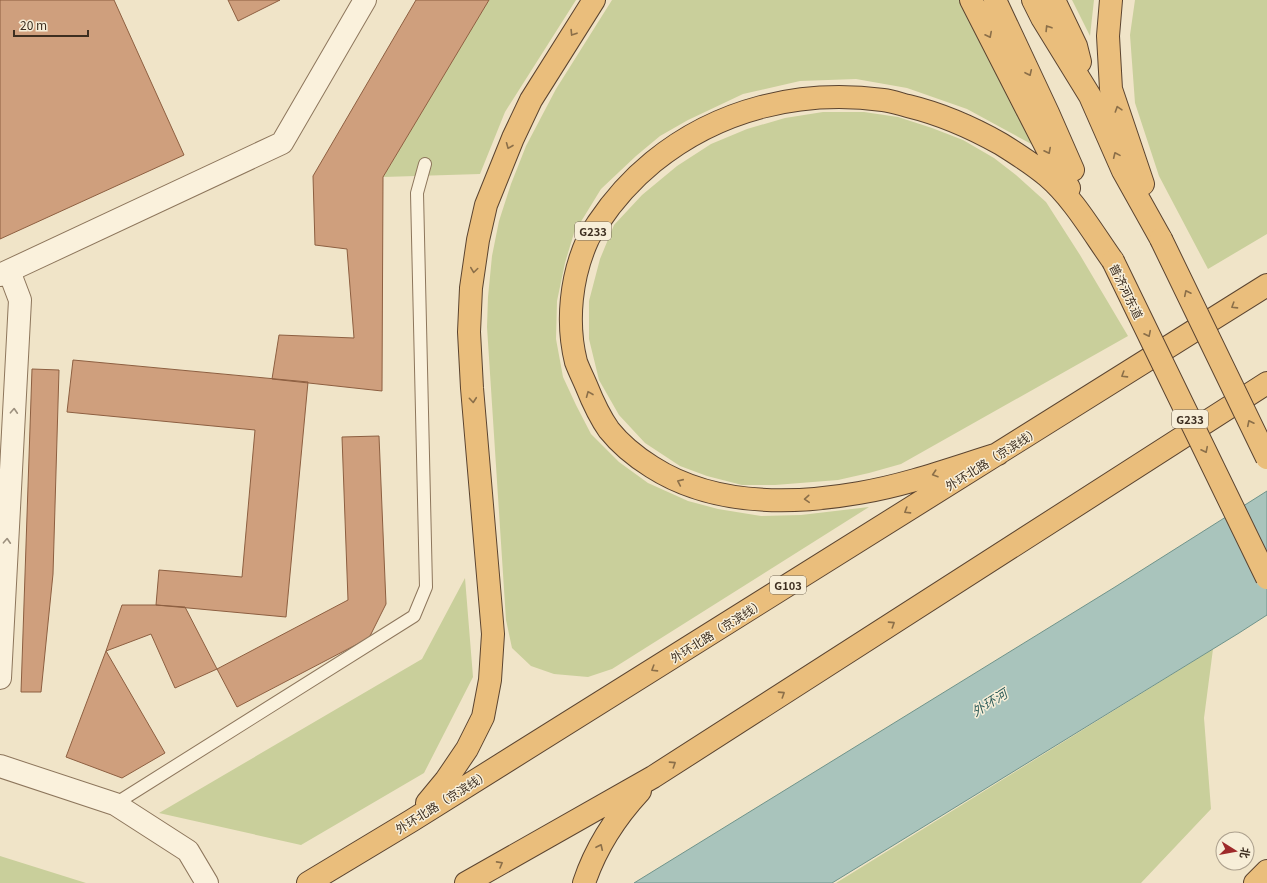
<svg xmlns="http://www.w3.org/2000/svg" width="1267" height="883" font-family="Georgia,'Noto Sans SC',serif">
	<rect width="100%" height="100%" fill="#f0e4c8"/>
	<path fill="#c9cf9b" d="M489,0H576L505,112L480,174L383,177Z
		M612,0H962L1035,146L967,109L907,88L856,79L800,81L743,94L688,120L660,136L636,156L601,189L574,233L565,263L557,301L556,339L563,377L576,405L591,434L619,462L648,483L688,501L718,509L761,516L801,515L869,507L612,669L588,677L554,674L531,666L512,648L506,620L487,327L488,297L492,256L499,221L511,184L526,146L556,89Z
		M1072,0H1094L1090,36Z
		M1135,0H1267V234L1208,269L1159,176L1135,103L1130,35Z
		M823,112H864L898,117L932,128L963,140L994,158L1016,175L1046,202L1080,255L1128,336L901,464L869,473L838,480L775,485H742L707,476L680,466L645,443L619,415L599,380L589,339V301L600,259L614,225L642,195L677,166L711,144L747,129L785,118Z
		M465,578L473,677L424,773L301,845L159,813L422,659Z
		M1213,649L1204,718L1211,809L1141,883H836Z
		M0,856L86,883H0Z"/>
	<path fill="#a9c4bc" stroke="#6f938a" d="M1267,491V615L1239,633L832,883H634L1115,587Z"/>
	<path fill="#cf9f7d" stroke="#8d5f41" d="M0,0H114L184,155L0,239Z
		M228,0H280L238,21Z
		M416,0H489L383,177L382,391L272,379L279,335L354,338L347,249L315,245L313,176Z
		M73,360L308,382L286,617L156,605L159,570L242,577L255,430L67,412Z
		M32,369L59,370L53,574L41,692H21Z
		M379,436L386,604L369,638L237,707L217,669L348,600L342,437Z
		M122,605H156L185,607L217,669L175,688L151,634L106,651Z
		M106,651L165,753L122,778L66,757Z"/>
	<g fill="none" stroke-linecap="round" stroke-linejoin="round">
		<g stroke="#8d765c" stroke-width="14">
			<path id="service" d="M115,804L414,616L426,587L417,193L425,164"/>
		</g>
		<g stroke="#8d765c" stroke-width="24">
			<path id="minor" d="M0,275L282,143L365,0
				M0,678L20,300L9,271
				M0,766L115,804L188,851L207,883"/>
		</g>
		<g stroke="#5b4430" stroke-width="24">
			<path id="trunk" d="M971,0L1057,168L1069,188
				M995,0L1048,113L1073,170
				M1033,0L1042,18L1090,96L1123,171L1161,239
				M1054,0L1076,46L1080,62
				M1111,0L1108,36L1111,89L1143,184
				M998,454C953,468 907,485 859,493C790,505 713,506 652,467C636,457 621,445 609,430C599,416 592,400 586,385C583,378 579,370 576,362C566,322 571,276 588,239C591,233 595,228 598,223C614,199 631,180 653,162C718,109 800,89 883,100C892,101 900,104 908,106C941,114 971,127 1001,144C1017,154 1033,164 1047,176C1073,198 1093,233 1113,261
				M427,803L446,780L467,749L483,717L490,680L493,634L472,388L469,332L471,288L478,240L486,205L513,138L531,100L594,0
				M308,883L411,821L1267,285
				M466,883L653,777L1267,383
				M584,883C596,847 615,818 640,791
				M1255,883L1267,871"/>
		</g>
		<use href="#service" stroke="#faf1dc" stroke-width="12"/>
		<use href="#minor" stroke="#faf1dc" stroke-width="22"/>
		<use href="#trunk" stroke="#eabe7c" stroke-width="22"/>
		<g stroke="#5b4430" stroke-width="24" stroke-linecap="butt">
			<path id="trunk-bridge" d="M1161,239L1267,458
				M1113,261L1267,578"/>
		</g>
		<use href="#trunk-bridge" stroke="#eabe7c" stroke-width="22"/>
	</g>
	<defs><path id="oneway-chevron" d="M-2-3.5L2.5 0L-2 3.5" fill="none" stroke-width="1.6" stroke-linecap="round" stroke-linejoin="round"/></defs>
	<g stroke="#8b6f49">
		<use href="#oneway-chevron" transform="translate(1048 28) rotate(-122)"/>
		<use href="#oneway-chevron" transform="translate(573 33) rotate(122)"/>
		<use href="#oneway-chevron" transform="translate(989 35) rotate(63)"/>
		<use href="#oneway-chevron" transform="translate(1029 73) rotate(65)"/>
		<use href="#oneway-chevron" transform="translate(1118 109) rotate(-108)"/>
		<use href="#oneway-chevron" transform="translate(509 146) rotate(112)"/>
		<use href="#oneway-chevron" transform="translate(1048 151) rotate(63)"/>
		<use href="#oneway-chevron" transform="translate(1116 155) rotate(-114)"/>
		<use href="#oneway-chevron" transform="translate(474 270) rotate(98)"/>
		<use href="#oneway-chevron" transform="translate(1187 293) rotate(-116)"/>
		<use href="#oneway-chevron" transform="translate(1234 306) rotate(148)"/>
		<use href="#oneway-chevron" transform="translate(1148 334) rotate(64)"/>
		<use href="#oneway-chevron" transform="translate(1124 375) rotate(148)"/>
		<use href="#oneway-chevron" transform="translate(589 394) rotate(-112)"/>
		<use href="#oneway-chevron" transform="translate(473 400) rotate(85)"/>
		<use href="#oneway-chevron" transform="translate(1250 423) rotate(-116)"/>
		<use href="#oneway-chevron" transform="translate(1205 450) rotate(64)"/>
		<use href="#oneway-chevron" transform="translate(935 474) rotate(162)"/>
		<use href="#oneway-chevron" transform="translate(680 482) rotate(-156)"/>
		<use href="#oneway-chevron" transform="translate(807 499) rotate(176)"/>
		<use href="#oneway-chevron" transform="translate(907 511) rotate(148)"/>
		<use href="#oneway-chevron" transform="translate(892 624) rotate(-33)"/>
		<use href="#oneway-chevron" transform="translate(654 669) rotate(148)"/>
		<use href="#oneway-chevron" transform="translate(782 694) rotate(-33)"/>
		<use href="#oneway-chevron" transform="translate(673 764) rotate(-33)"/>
		<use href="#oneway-chevron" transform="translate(600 847) rotate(-65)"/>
		<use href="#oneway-chevron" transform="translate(500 864) rotate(-29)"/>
	</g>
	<g stroke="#9c907e">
		<use href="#oneway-chevron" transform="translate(14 411) rotate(-87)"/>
		<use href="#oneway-chevron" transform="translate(7 541) rotate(-87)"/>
	</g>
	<g text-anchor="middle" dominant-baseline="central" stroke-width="3" stroke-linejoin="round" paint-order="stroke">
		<g fill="#f7eed8" stroke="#756857" stroke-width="1">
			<rect x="575" y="222" width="36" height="18" rx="3"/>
			<rect x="1172" y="410" width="36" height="18" rx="3"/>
			<rect x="770" y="576" width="36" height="18" rx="3"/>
		</g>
		<g font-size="11" font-weight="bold" fill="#3d2e20">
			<text x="593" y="231">G233</text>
			<text x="1190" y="419">G233</text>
			<text x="788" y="585">G103</text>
		</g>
		<g font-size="12" fill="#3d2e20" stroke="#f7eed8">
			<text transform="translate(1127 291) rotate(64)">普济河东道</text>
			<text transform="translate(992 458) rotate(-32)">外环北路（京滨线）</text>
			<text transform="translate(717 630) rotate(-32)">外环北路（京滨线）</text>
			<text transform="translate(442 801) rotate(-32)">外环北路（京滨线）</text>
		</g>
		<g font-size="13" font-style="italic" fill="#2f5d5a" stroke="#f7eed8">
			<text transform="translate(989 702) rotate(-32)">外环河</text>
		</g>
	</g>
	<g transform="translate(1235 851) rotate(101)"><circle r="19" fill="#f7eed8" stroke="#ada18e"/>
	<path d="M0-3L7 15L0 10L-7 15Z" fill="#9e2a2b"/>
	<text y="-6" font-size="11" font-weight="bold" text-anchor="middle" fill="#3d2e20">北</text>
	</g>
	<path d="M14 30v6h74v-6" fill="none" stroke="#3d2e20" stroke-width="2"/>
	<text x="20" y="30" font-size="12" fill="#3d2e20" stroke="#f7eed8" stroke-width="3" paint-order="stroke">20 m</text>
</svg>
